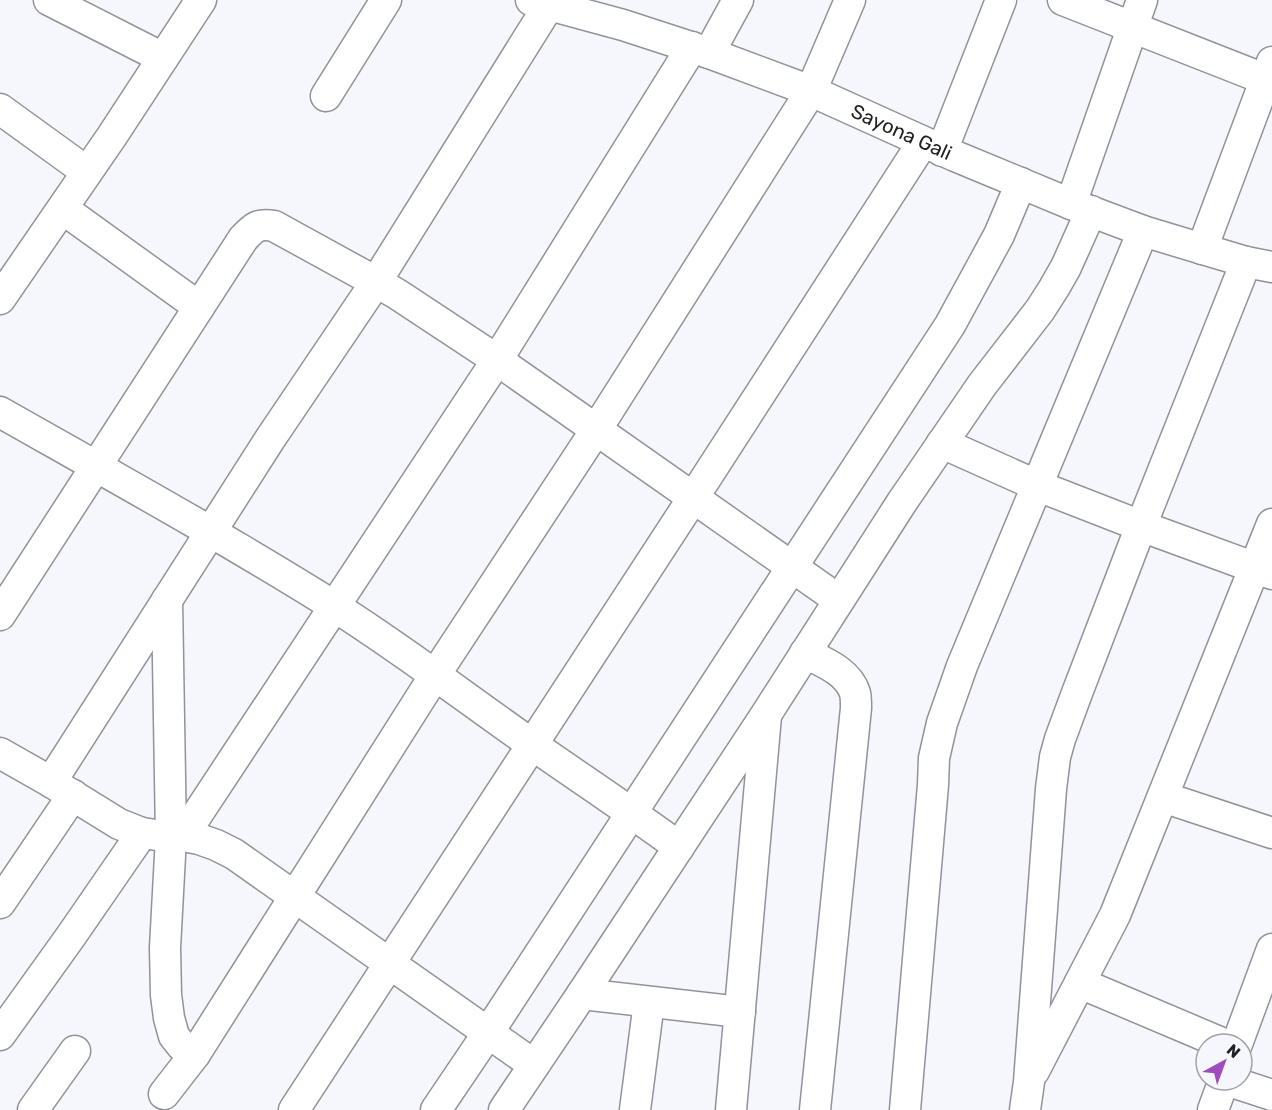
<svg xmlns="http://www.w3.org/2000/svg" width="1272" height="1110" font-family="Rubik,sans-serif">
	<rect width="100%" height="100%" fill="#f6f7fd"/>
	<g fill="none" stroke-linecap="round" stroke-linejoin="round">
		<g stroke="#91939c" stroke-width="33">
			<g id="minor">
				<path d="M49,0L163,58"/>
				<path id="s1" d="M531,0L623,25L709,53L811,91L955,156L1071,204L1143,231L1246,262L1272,267"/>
				<path d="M1063,0L1272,82"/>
				<path d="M549,5L376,282L397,294L497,360L839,600"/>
				<path d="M709,53L738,0"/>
				<path d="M326,96L386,0"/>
				<path d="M0,109L87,172"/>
				<path d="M942,151L1001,0"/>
				<path d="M1071,204L1142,0"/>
				<path d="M63,209L199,307"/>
				<path d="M1202,249L1272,62"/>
				<path d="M0,299L112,136L201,0"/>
				<path d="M0,412C113,476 227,539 337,608C403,650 466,698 530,743C580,778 630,811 679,847"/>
				<path d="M942,443L1038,486L1141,526L1272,574"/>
				<path d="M167,600L171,837L165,948L166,995L169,1018L174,1036L182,1046L195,1054"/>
				<path d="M0,615L243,239C254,227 258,223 274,226L376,282L270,439L51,782"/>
				<path d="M805,653C823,662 848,671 855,693C856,697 856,703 856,708L815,1110"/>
				<path d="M0,753L51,782L119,824L142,833L171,837L183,836L199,839L216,845L234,854L534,1065"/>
				<path d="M1163,797L1272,833"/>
				<path d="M183,836L497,360L692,47"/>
				<path d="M0,903L73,795"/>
				<path d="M1080,983L1224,1044"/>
				<path d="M582,994L740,1012"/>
				<path d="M0,1035L71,936L142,833"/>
				<path d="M1237,1044L1272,949"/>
				<path d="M1034,1071L1115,915L1272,524"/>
				<path d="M1226,1080L1272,1095"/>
				<path d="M164,1094L195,1054L435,675L596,430L811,91L850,0"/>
				<path d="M33,1110L75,1051"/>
				<path d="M294,1110L693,498L923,142"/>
				<path d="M436,1110L488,1033L950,325L999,235L1021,183"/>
				<path d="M504,1110L582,994L767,713L902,502L982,385L1040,310L1054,288L1066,267L1091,211"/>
				<path d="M635,1110L649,1002"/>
				<path d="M731,1110L766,716"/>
				<path d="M905,1110L933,785L934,758L942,723L962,666L1143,231"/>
				<path d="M1025,1110L1029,1082L1051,789L1055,757L1060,739L1077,693L1141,526L1246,262"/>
				<path d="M1213,1110L1224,1080"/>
			</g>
		</g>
		<use href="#minor" stroke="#fff" stroke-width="30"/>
	</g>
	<g text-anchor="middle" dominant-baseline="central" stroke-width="4.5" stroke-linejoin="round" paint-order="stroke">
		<g font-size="20" fill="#212125" stroke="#f6f7fd">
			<text stroke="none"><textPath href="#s1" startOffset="394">Sayona Gali</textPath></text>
		</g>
	</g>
	<g transform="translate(1224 1062) rotate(41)"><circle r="28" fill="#f6f7fd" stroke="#a1a1a7" stroke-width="1.5"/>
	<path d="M0-4.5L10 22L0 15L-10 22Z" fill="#9f4dbc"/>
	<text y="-9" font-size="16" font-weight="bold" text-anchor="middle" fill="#212125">N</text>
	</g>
</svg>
